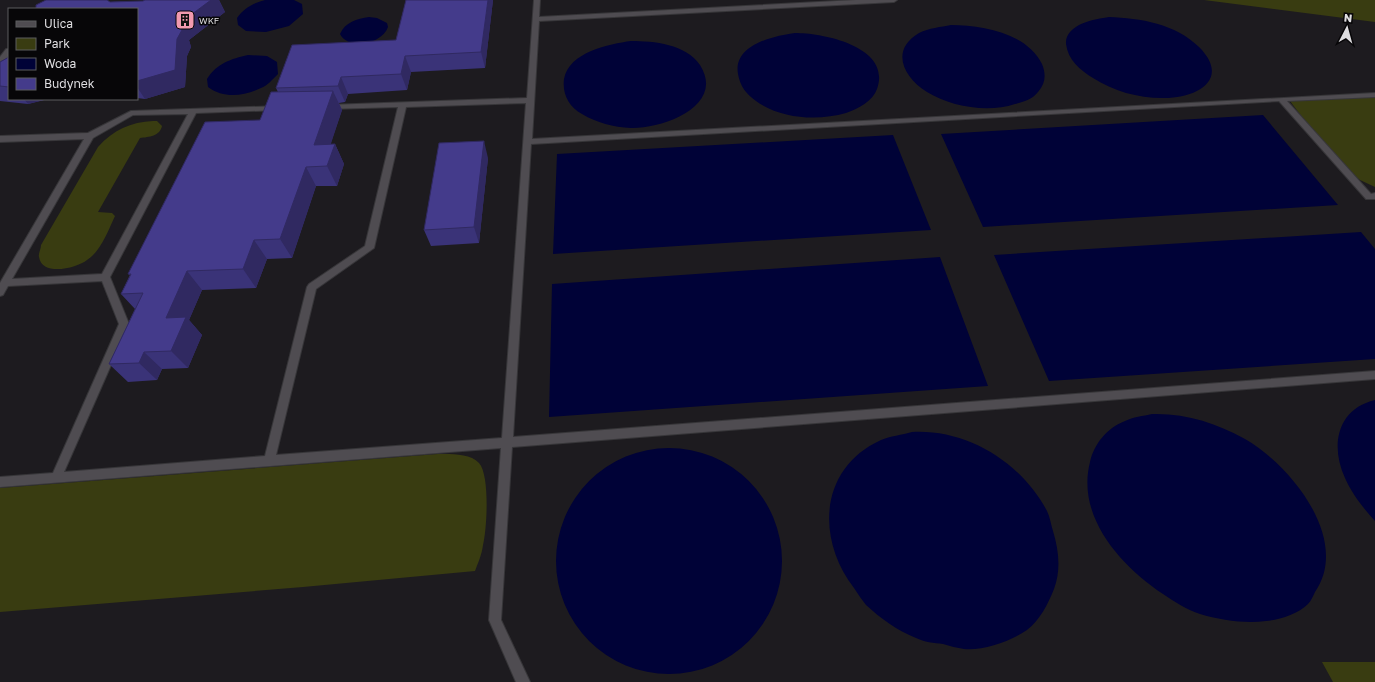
<svg xmlns="http://www.w3.org/2000/svg" width="1375" height="682" font-family="'Golos Text',sans-serif">
	<rect width="100%" height="100%" fill="#1d1b1f"/>
	<path fill="#393c11" d="M1204,0H1375V22Z
		M1375,96V187L1360,180L1351,173L1302,117L1290,101Z
		M153,121H157L162,126C160,136 149,137 140,138L98,212L112,213L115,216C108,231 101,251 87,260C77,268 42,277 39,257C38,254 41,249 41,245L98,147C113,130 131,122 153,121Z
		M438,454C450,454 470,453 479,463C490,475 487,529 483,545C482,554 478,563 475,571L303,587L0,612V488Z
		M1322,662H1375V682H1333Z"/>
	<path fill="#000237" d="M265,0H294L302,4L303,14L289,26L266,32L246,31L238,25L237,18C244,8 253,3 265,0Z
		M369,17L377,18L387,23L388,27C382,44 349,51 340,34C345,22 357,19 369,17Z
		M1109,17C1140,18 1176,24 1199,47C1232,80 1195,99 1162,98C1138,98 1113,91 1093,78C1080,70 1068,60 1066,44C1065,24 1095,19 1109,17Z
		M951,25C982,25 1027,33 1042,64C1046,74 1046,83 1038,92C1033,99 1023,102 1015,104C988,113 951,107 927,92C903,77 890,50 919,33C929,28 941,27 951,25Z
		M795,33C824,33 892,47 877,89C873,101 858,109 846,113C818,121 781,119 756,101C746,94 740,86 738,74C733,45 773,36 795,33Z
		M631,41C654,41 686,44 700,65C726,106 662,129 631,128C613,127 597,123 582,114C569,107 562,94 564,79C569,52 609,44 631,41Z
		M248,55L267,56L277,62L278,74C273,79 267,86 261,88C244,96 224,99 208,87L207,79C217,63 231,59 248,55Z
		M1263,115L1338,205L983,227L941,134Z
		M893,135L931,230L553,254L557,154Z
		M1361,232L1375,249V359L1049,381L994,255Z
		M940,257L988,386L549,417L552,284Z
		M1375,400V521C1364,509 1352,494 1345,478C1330,446 1337,409 1375,400Z
		M1152,414C1186,413 1216,423 1245,439C1291,465 1351,540 1315,592C1313,596 1311,601 1308,604C1298,614 1279,620 1266,621C1246,624 1220,620 1200,614C1187,610 1175,602 1163,594C1121,566 1076,517 1090,462C1094,444 1107,428 1125,421C1133,417 1143,416 1152,414Z
		M912,432C967,429 1021,462 1047,511C1050,517 1051,525 1053,531C1059,551 1061,570 1054,589C1048,604 1040,620 1027,630C1011,641 983,651 964,649C957,648 950,646 943,644C934,643 924,642 916,638C898,631 880,618 866,605C862,600 858,594 854,588C816,539 819,468 881,440C890,436 902,435 912,432Z
		M556 561a113 113 0 1 1 226 0a113 113 0 1 1-226 0Z"/>
	<g fill="none" stroke-linecap="round" stroke-linejoin="round">
		<g stroke="#373639" stroke-width="2">
			<path id="minor" d="M534,0H540L539,17L856,0H897L894,2L539,21L532,139L1375,93V97L1287,101L1371,194L1375,193V199H1366L1279,101L531,144L513,437L1375,371V379L512,447L501,620L530,682H516L489,620L501,448L0,487V477L53,473L119,324L102,281L8,286L3,295L0,296V283L84,139L0,142V136L88,133L131,111L281,106V110H278L196,113L110,277L129,324L64,472L265,456L307,287L309,284L365,246L398,107L328,109L324,107L328,105L527,98ZM526,103L502,438L276,455L316,289L374,248L406,107ZM188,114L102,274L12,279L93,138L133,115Z
				M6,49H9C9,55 7,62 0,64V57Z"/>
		</g>
		<use href="#minor" fill="#4f4c51" fill-rule="evenodd"/>
	</g>
	<path fill="#3a3378" d="M145,0H219L225,12L189,40L191,47L187,56L185,87L145,99L137,98V9L110,2L143,1Z
		M406,0H493L485,68L411,72L407,90L348,94L345,102L339,103L342,110L330,145L335,144L344,164L337,186H316L292,258L267,259L256,288L202,290L189,320L202,335L188,368L162,369L157,380L128,382L109,364L135,309L121,294L130,275L128,274L260,120L278,92L276,88L396,40Z
		M9,57V99H48L28,104L0,101V62Z
		M488,158L479,243L431,246L424,230Z"/>
	<path fill="#302961" d="M211,0H219L225,12L189,40L191,47L187,56L185,87L145,99L137,87V81L177,39L180,23Z
		M488,0H493L485,68L481,52Z
		M405,56L411,72L407,90L401,74Z
		M341,77L348,94L345,102L338,86Z
		M333,91L342,110L324,165L314,145Z
		M24,99H48L28,104Z
		M484,141L488,158L479,243L474,227Z
		M335,144L344,164L337,186L327,166Z
		M306,167L316,186L292,258L280,239Z
		M254,240L267,259L256,288L243,269Z
		M187,271L202,290L189,320L202,335L188,368L171,351L166,318Z
		M144,352L162,369L157,380L139,363Z"/>
	<path fill="#443b8b" stroke="#302961" d="M46,0H107L110,2L143,1L145,0H211L180,23L182,30L177,39L175,70L137,81V9H36V5Z
		M406,0H488L481,52L405,56L401,74L341,77L338,86L276,88L292,45L396,40Z
		M9,57V87L0,86V62Z
		M333,91L314,145L335,144L327,166L306,167L280,239L254,240L243,269L187,271L166,318L186,317L171,351L144,352L139,363L109,364L143,293L121,294L131,274H128L205,122L260,120L271,92Z
		M484,141L474,227L424,230L439,143Z"/>
	<defs>
		<g id="building-square" transform="scale(1)"><rect x="-9" y="-9" width="18" height="18" rx="4" fill="#f29ab0" stroke="#070608"/><path d="M-4-6H4V6H1V3H-1V6H-4ZM-2.5-4.3h1.7v1.8h-1.7ZM.8-4.3h1.7v1.8H.8ZM-2.5-1h1.7V.8h-1.7ZM.8-1h1.7V.8H.8Z" fill="#111"/></g>
	</defs>
	<g fill-rule="evenodd">
		<use href="#building-square" x="185" y="20"/>
	</g>
	<g text-anchor="middle" dominant-baseline="central" stroke-width="3" stroke-linejoin="round" paint-order="stroke">
		<g font-size="9" fill="#dfdee1" stroke="#070608" text-anchor="start">
			<text x="199" y="20">WKF</text>
		</g>
	</g>
	<rect x="8" y="8" width="130" height="92" fill="#070608" stroke="#5d5c5f"/>
	<rect x="16" y="21" width="20" height="6" fill="#4f4c51" stroke="#5d5c5f"/>
	<text x="44" y="28" font-size="12" fill="#dfdee1">Ulica</text>
	<rect x="16" y="38" width="20" height="12" fill="#393c11" stroke="#5d5c5f"/>
	<text x="44" y="48" font-size="12" fill="#dfdee1">Park</text>
	<rect x="16" y="58" width="20" height="12" fill="#000237" stroke="#5d5c5f"/>
	<text x="44" y="68" font-size="12" fill="#dfdee1">Woda</text>
	<rect x="16" y="78" width="20" height="12" fill="#443b8b" stroke="#5d5c5f"/>
	<text x="44" y="88" font-size="12" fill="#dfdee1">Budynek</text>
	<g transform="translate(1347 28) rotate(6)" stroke="#070608" stroke-width="3" paint-order="stroke">
	<path d="M0-3L7 15L0 10L-7 15Z" fill="#dfdee1"/>
	<text y="-6" font-size="11" font-weight="bold" text-anchor="middle" fill="#dfdee1">N</text>
	</g>
</svg>
